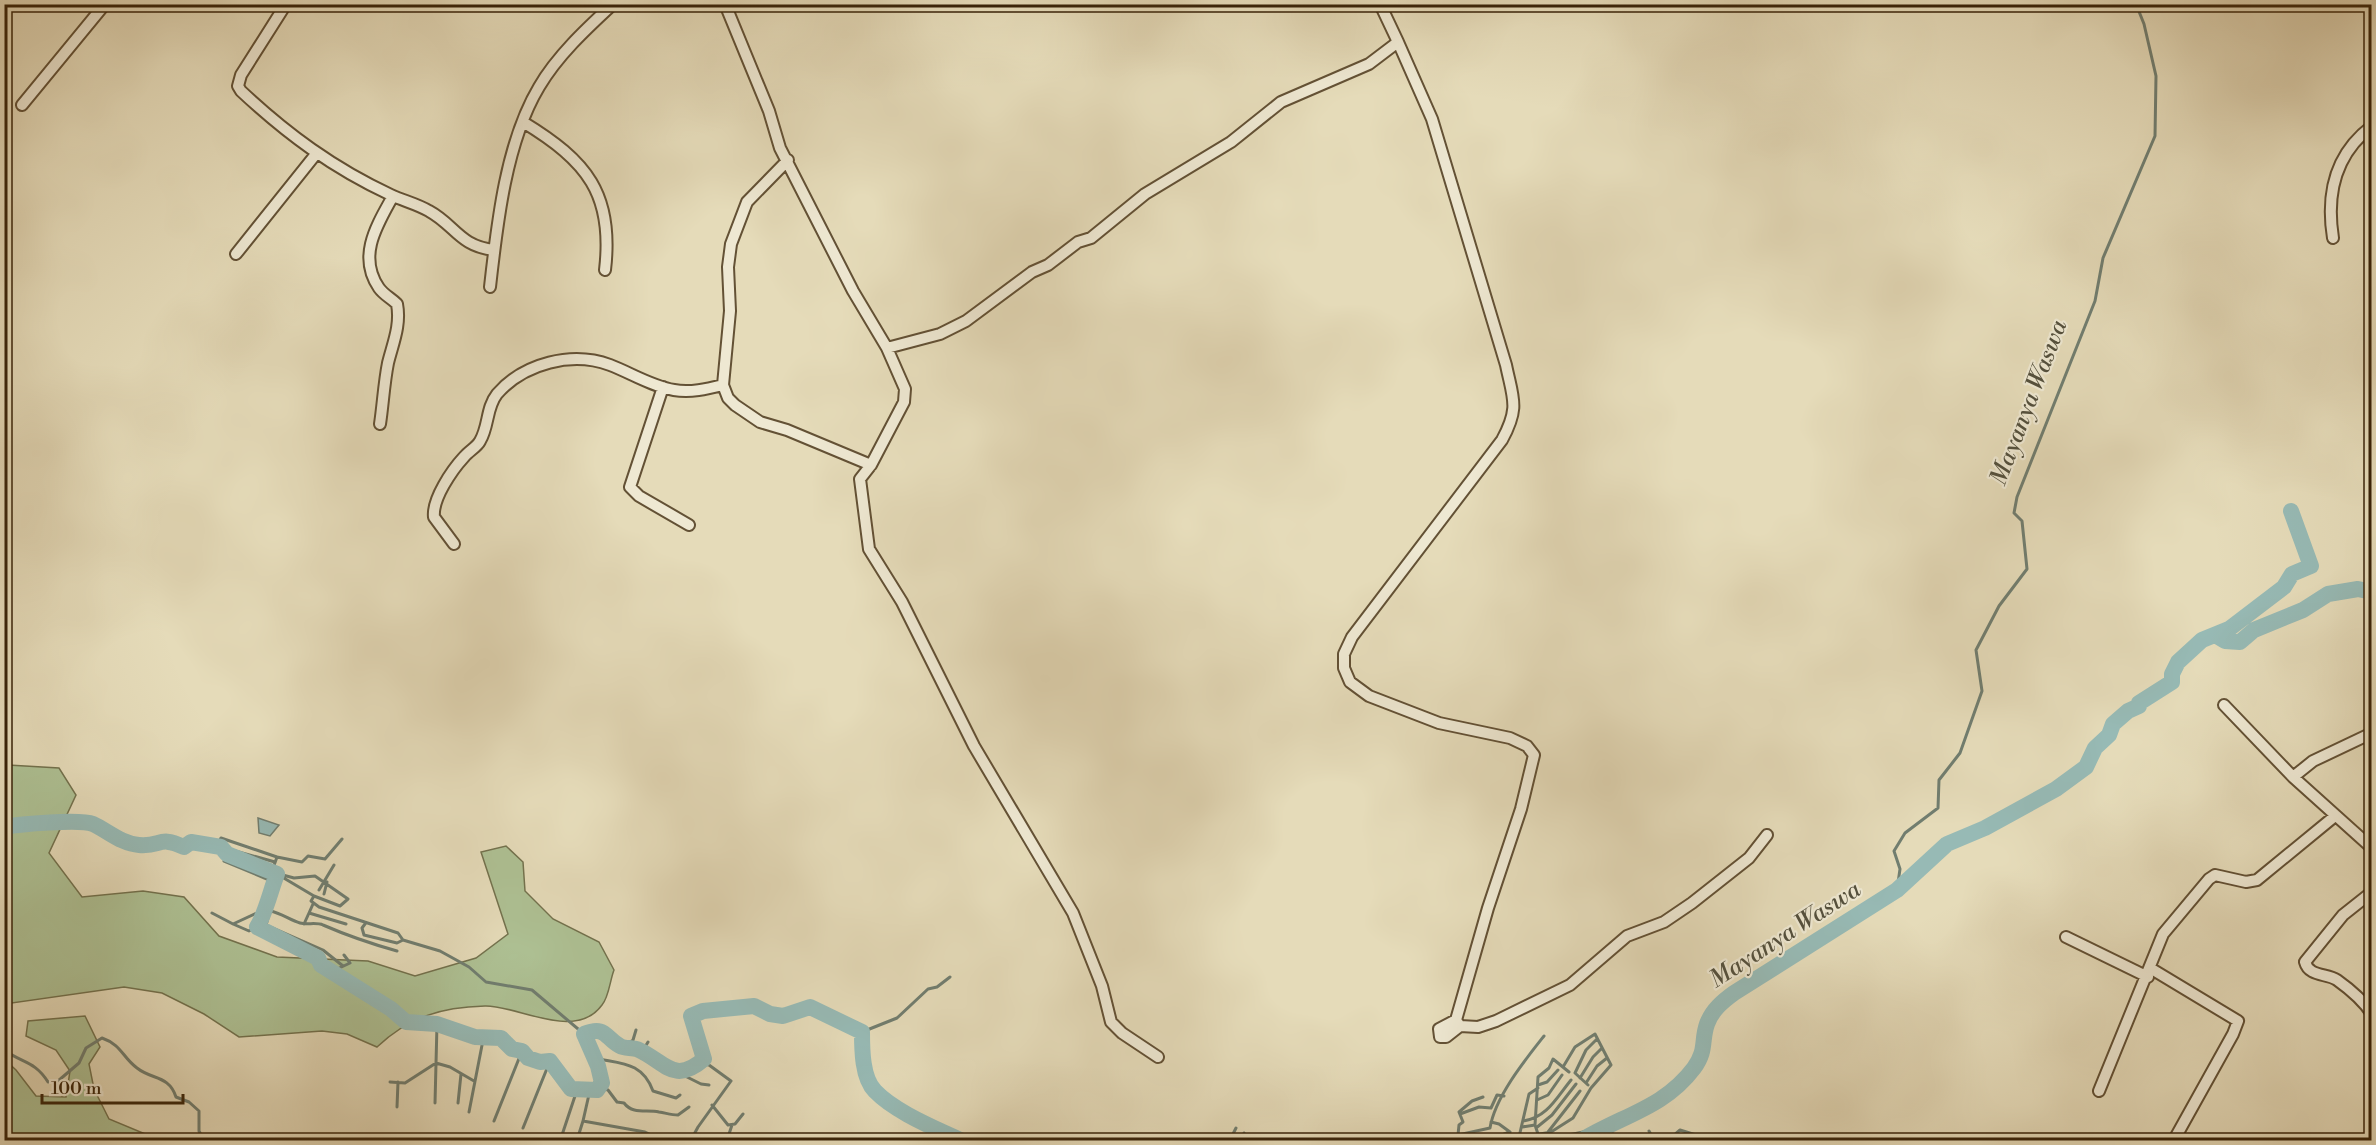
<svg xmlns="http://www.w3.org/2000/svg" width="2376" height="1145" font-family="'Libre Bodoni',serif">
	<rect width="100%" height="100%" fill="#e5dbb9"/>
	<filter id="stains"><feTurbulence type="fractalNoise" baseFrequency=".00333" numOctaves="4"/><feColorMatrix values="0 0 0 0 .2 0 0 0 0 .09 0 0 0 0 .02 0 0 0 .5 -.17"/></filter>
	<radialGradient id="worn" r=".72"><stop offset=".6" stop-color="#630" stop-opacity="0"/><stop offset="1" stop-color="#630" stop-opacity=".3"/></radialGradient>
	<path fill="#aec194" stroke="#73724e" stroke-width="1.5" d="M8,765L59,768L76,795L49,853L82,897L143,891L184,897L219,936L277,957L368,961L415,976L476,958L508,934L481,852L506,846L523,862L525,891L553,919L599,942L614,970C610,980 609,997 602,1005C575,1042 518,1005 485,1006C441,1007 409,1017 377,1047L347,1034L322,1031L239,1037L204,1014L162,993L124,987L5,1004L4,766Z
		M85,1016L100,1047L89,1064L94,1089L109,1119L150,1136L149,1140H5V1060L16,1070L36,1096L66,1097L70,1071L56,1050L26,1036L28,1021Z"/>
	<path fill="#97bab5" stroke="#717e70" stroke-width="1.5" d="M258,818L279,825L270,836L259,833Z"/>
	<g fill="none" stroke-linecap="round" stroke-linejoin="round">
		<path stroke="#717e70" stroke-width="3" d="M4,321L9,323
			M217,846L221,838L277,857L272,871
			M221,847L275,862
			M227,854L224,861L274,882
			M277,857L302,862L308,856L325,859L342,839
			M277,874L314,896L311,901L319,907L398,933L403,940L440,951L469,967L486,982L532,990L584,1034
			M279,874L294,878L315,876L348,899L340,906L314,896
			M319,890L334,865
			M1897,890L1900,869L1894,851L1905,833L1938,808L1939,780L1960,753L1982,691L1976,650L1999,606L2027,569L2022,521L2014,513L2017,497L2095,301L2103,258L2155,136L2156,76L2144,24L2136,4
			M324,894L327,882
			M267,899L272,901L270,911C281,913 290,920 300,923C307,925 317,922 323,925C346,935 372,944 397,951
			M313,904L309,913L346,924
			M212,913L233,924L259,912L270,911L266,925L323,950L343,966
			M233,924L249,931L257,927
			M304,924L309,913
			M365,924L362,928L364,935L397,943L403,940
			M333,971L350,963L344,955
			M862,1032L897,1018L928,989L937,987L950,977
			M625,1047L633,1040L636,1030
			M4,1050C22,1063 35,1061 48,1082L58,1081L79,1063L86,1048L102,1038C122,1045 122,1057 137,1068C152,1080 169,1075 176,1097L189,1102L199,1111V1131L204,1140
			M642,1052L648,1042
			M594,1058C620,1064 642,1061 653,1091L676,1098L680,1095
			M677,1072L701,1084L709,1085
			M1580,1078L1593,1057L1602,1048
			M390,1082L405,1083L436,1063L450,1067L474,1081
			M1586,1083L1597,1066L1607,1058
			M1538,1085L1547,1082L1558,1070
			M1588,1085L1575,1073L1586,1050L1597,1039
			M599,1087L608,1090L617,1102L624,1103C633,1115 647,1109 659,1112C666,1113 671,1115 678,1115L689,1107
			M590,1090L583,1121L645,1132L661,1140
			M1537,1100L1548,1095L1562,1075
			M435,1103L437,1024
			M458,1103L461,1074
			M712,1105L728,1125L735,1124L743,1114
			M397,1107L398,1082
			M469,1112L484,1035
			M1460,1114L1479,1107L1491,1108L1497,1095L1504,1096
			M494,1121L522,1051
			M1523,1121C1547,1118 1557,1097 1571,1080
			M1491,1122L1499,1124L1510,1132L1504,1134L1507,1140
			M1522,1127L1535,1125
			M523,1128L550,1061
			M1536,1128L1552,1115L1576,1084
			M1605,1129L1623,1140
			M1649,1131L1654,1140
			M1548,1132L1580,1091
			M1538,1134L1535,1125L1538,1077L1549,1068L1553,1059L1569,1072
			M562,1135L577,1090
			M1519,1137L1529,1094L1538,1088
			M1457,1139L1499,1138L1504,1134
			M577,1140L583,1121
			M691,1140L698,1127L731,1081L709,1065L699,1063
			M727,1140L732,1125
			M1230,1140L1236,1128
			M1241,1140L1244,1133
			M1253,1140L1254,1136
			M1437,1140L1458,1135L1459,1125L1463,1122L1459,1112L1472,1101L1483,1097
			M1457,1140L1458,1135L1490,1128C1495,1097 1525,1060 1544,1036
			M1507,1140L1551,1132L1573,1118L1591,1088L1611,1065L1595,1034L1575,1047L1563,1067
			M1544,1140L1588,1131L1591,1135
			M1659,1140L1672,1137L1680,1130L1696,1135"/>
		<path stroke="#97bab5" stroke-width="16" d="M2215,635L2225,641L2240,642L2254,630L2303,610L2328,594L2358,589L2372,592
			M4,827C20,824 80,819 93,824C108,831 122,844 139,845C162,847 158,835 184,847L191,842L221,847L227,854L277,874C271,889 265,915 257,927L318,958L321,965L391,1009L406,1022L437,1024L475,1037L501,1038L512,1049L522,1051L528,1058L540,1062L550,1061L571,1089L597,1090L602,1083L598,1066L584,1034C606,1025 605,1038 620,1046C625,1049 633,1047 639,1050C665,1062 674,1085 704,1059L691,1016L703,1011L754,1006L770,1014L783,1016L810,1007L862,1032C862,1049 862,1078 875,1091C895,1112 935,1128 960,1140
			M1582,1140C1623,1115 1664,1108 1694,1068C1707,1050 1701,1041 1707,1024C1712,1010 1723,1001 1734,993L1897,890L1947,844L1985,828L2056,789L2086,767L2095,748L2109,735L2113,724L2128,711L2139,706V703L2172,682V674L2178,662L2202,640L2229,629L2284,587L2292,574L2311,566L2291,511"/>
		<g stroke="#635135" stroke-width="14">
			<path id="street" d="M286,4L241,75L238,86L241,91C287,134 333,168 391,195C404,201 417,204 429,211C455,225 459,246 494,250
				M725,4L769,111L780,148L853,291L887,348L905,389L904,402L871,465L860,479L869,549L902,602L974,746L1073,913L1102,986L1111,1022L1122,1033L1158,1057
				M1398,42L1432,119L1506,365C1513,399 1520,407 1502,440L1352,637L1344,654V668L1350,682L1369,696L1439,723L1510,738L1527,746L1534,755L1521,809L1488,908L1456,1020
				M22,105L105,4
				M523,122C587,161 614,194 605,270
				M788,160L747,202L731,244L728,267L730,311L723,385L728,398L735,405L760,422L787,430L871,465
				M2333,238C2326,194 2335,154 2372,126
				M236,254L316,154
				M490,287C497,224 506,142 539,87C557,56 586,29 613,4
				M887,348L940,334L966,321L1032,272L1048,265L1078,242L1091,238L1145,194L1231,142L1281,102L1369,64L1398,42L1380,4
				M663,387L630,487L639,496L689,525
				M380,424C383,404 384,383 388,363C393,343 401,325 397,304C391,298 384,295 379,288C357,256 377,225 393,196
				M454,544L434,517C432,499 452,470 464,457C469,451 477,447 480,441C489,426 486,408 497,394C524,363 572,351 610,365C631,373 651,386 674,390C690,393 707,389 723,385
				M2224,705L2293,777L2372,848
				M2293,777L2313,761L2372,733
				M2372,892L2343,915L2305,962C2309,977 2327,973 2337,980C2351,990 2363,1000 2372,1014
				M2066,937L2148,977
				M2150,968L2238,1021L2233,1034L2174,1140
				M1456,1020L1460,1026L1446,1037H1440L1439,1029Z
				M1460,1026L1478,1027L1496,1021L1570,985L1627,936L1664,922L1692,903L1749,858L1767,835
				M2099,1091L2163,934L2209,879L2215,875L2246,882L2257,880L2335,816"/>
		</g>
		<use href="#street" stroke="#eee8d2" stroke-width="10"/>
	</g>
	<g text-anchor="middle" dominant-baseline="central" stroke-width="4.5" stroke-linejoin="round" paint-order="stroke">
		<g font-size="24" font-style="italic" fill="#54503d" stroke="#eee8d2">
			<text transform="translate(2029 403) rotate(-69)">Mayanya Waswa</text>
			<text transform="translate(1785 935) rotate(-33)">Mayanya Waswa</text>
		</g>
	</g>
	<rect width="2376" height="1145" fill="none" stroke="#e5dbb9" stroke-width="24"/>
	<rect x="6" y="6" width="2364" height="1133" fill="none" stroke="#382309" stroke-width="3"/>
	<rect x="12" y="12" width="2352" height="1121" fill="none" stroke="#382309" stroke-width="1.5"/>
	<path d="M42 1094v9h141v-9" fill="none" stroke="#382309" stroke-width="3"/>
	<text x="51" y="1094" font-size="18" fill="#382309" stroke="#eee8d2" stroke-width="4.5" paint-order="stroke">100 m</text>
	<rect width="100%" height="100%" filter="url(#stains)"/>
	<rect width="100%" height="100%" fill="url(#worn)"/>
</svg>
